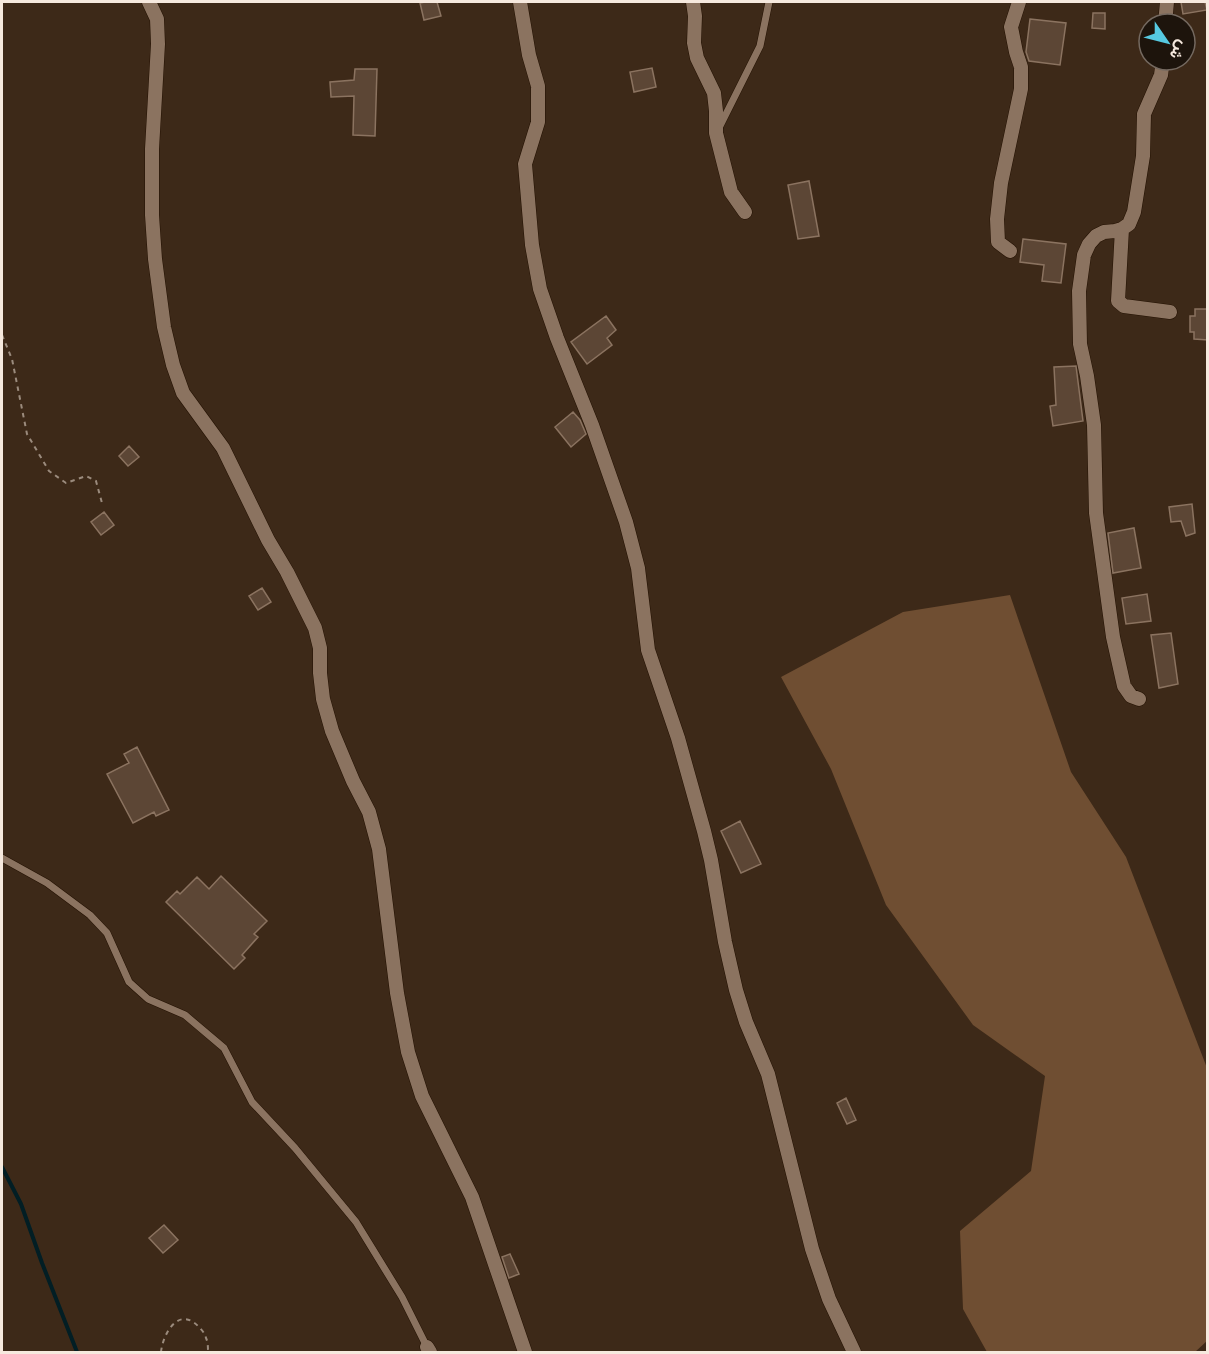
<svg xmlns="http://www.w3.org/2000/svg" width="1209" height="1354" font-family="Signika,Vazirmatn,sans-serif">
	<rect width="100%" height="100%" fill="#3d2918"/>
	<path fill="#6f4e32" d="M1010,595L1071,772L1126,857L1207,1068L1208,1340L1195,1352H987L963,1309L960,1231L1031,1171L1045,1076L973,1025L886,905L831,769L781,677L903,612Z"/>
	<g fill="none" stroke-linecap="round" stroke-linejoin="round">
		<path stroke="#021e24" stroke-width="4" d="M2,1167L21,1204L42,1263L77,1352"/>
	</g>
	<path fill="#5c4635" stroke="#8b7360" stroke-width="1.5" d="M425,2H437L441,16L424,20L420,3Z
		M1181,2H1205L1207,10L1183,14Z
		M1093,13H1105V29L1092,28Z
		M1030,19L1066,23L1060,65L1029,61L1026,52Z
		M652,68L656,87L634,92L630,72Z
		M355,69H377L375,136L353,135L354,96L331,97L330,82L354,80Z
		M809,181L819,236L798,239L788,185Z
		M1023,239L1066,244L1061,283L1042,281L1044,265L1020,262Z
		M1195,309H1208V340L1194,339V332H1190V316H1195Z
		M606,316L616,330L607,338L612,345L587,364L571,342Z
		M1076,366L1083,421L1053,426L1050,406L1056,405L1054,367Z
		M573,412L580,420L586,434L571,447L555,427Z
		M129,446L139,457L128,466L119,456Z
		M1192,504L1195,533L1186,536L1181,521L1171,522L1169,507Z
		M104,512L114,525L101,535L91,522Z
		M1134,528L1141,568L1113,573L1108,533Z
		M262,588L271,602L258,610L249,596Z
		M1147,594L1151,621L1126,624L1122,598Z
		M1171,633L1178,684L1159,688L1151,635Z
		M137,747L169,810L156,816L154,812L133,823L107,774L129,763L124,754Z
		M740,821L761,864L741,873L721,831Z
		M221,876L267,921L254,934L258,937L242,955L245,958L234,969L166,902L177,891L180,894L197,877L209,889Z
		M846,1098L856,1120L847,1124L837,1103Z
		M164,1225L178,1240L163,1253L149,1238Z
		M510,1254L519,1274L509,1278L502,1257Z"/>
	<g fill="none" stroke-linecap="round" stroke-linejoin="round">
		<g stroke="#231102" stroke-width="8">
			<path id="lane" d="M719,128L760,46L769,2
				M2,858L47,883L90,915L107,933L129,982L148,999L185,1015L224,1048L252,1102L295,1148L356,1222L402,1297L427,1347"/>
		</g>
		<g stroke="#231102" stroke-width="15">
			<path id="street" d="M149,2L157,19L158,44L152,149V215L155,259L164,327L173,365L183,393L223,448L268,540L287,572L315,628L320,648V673L323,699L332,731L353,781L369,812L379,849L397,993L408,1052L422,1096L472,1197L525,1352
				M520,2L529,55L538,86V122L525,164L532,245L540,289L557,338L592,425L626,522L638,568L648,650L678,738L704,831L711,860L725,942L736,990L746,1022L768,1074L812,1249L829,1299L854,1352
				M693,2L695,16L694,43L697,58L714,93L716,111V133L731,192L745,212
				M1165,24L1167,2
				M1122,229L1118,301L1124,306L1170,312
				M1010,251L998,242L997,219L1001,183L1021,89V67L1016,52L1011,27L1019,2
				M1139,699L1131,696L1124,686L1113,637L1096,513L1094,425L1087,376L1080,344L1079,291L1084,255L1089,244L1096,236L1104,232L1115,231L1122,229L1129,224L1134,212L1143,156L1144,114L1161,75L1163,60
				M427,1347L430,1352"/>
		</g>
		<path stroke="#9b8b7d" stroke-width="2" stroke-dasharray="4.5 4.5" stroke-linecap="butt" d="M2,335L12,359L27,434L49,471L66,483L86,476L96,481L102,503
			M161,1352C163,1334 178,1306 198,1326C201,1329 205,1333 206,1338C208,1342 208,1348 208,1352"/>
		<use href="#lane" stroke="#8b7360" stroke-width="7"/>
		<use href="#street" stroke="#8b7360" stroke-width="14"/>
	</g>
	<rect width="1209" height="1354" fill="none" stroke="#f6e9de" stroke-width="6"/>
	<g transform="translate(1167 42) rotate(125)"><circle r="28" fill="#1d140c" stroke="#746960" stroke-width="1.5"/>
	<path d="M0-4.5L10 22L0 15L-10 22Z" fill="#56c9e1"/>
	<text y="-9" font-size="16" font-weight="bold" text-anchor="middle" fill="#f6e9de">ش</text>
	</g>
</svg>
